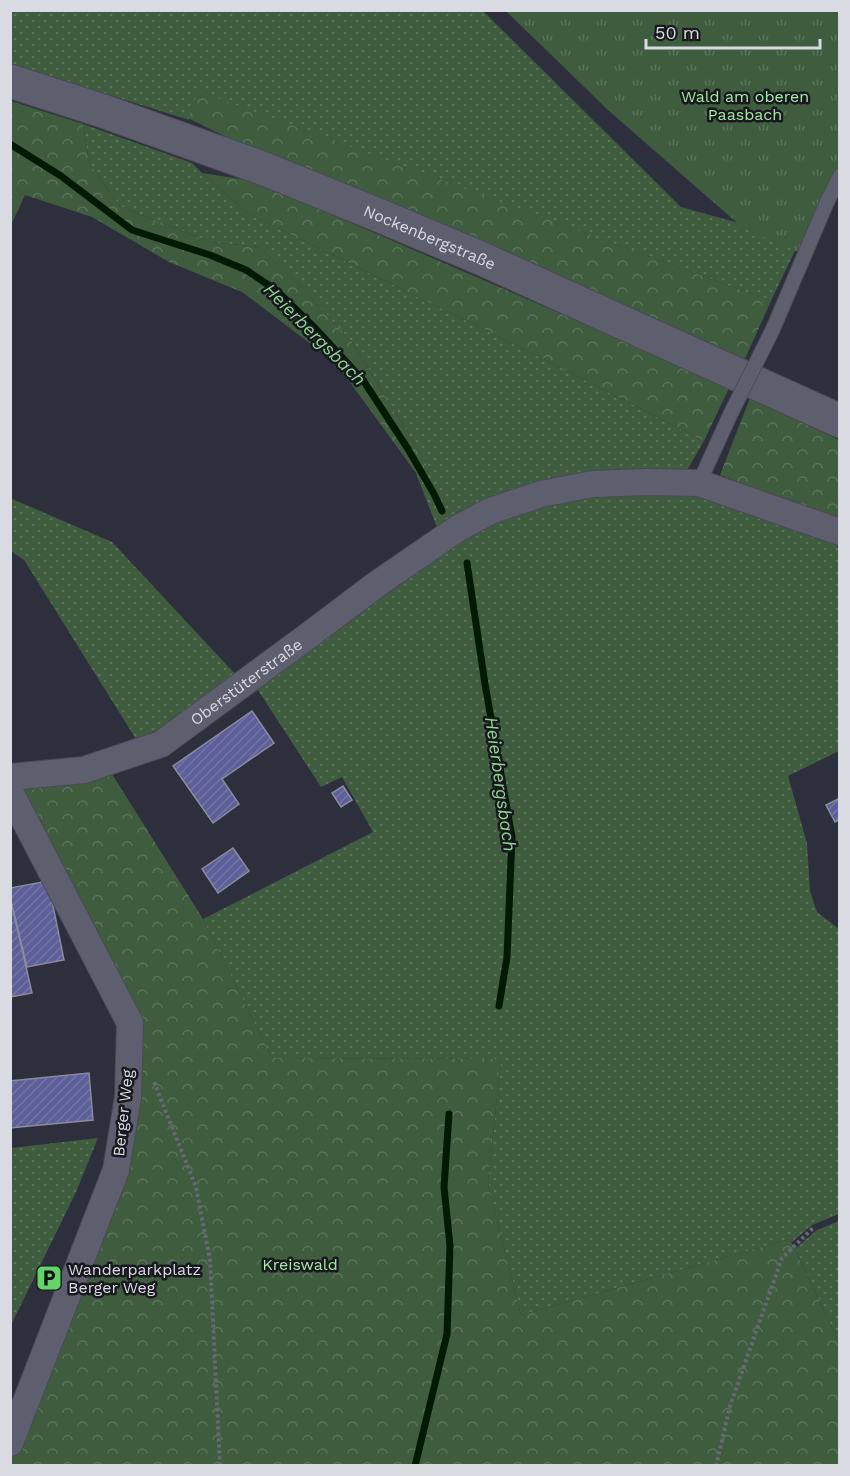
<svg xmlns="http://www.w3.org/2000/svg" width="850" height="1476" font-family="'Work Sans',sans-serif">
	<defs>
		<pattern id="grass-dots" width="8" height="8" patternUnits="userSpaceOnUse" patternTransform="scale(1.5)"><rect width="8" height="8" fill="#3f5c3f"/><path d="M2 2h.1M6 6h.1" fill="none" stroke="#5a735b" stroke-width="1.8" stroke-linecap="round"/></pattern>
		<pattern id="forest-crowns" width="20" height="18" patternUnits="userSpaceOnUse" patternTransform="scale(1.5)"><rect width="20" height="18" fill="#3f5c3f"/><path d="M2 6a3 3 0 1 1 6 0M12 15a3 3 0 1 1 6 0" fill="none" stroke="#5a735b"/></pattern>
		<pattern id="park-tufts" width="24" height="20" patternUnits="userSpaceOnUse" patternTransform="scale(1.5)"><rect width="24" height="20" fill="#3f5c3f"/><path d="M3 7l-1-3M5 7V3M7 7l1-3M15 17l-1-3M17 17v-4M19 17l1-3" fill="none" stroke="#5a735b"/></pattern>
		<pattern id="building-hatch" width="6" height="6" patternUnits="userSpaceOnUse" patternTransform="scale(1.5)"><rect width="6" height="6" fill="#5d5f99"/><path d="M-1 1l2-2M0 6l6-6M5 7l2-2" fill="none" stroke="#7475a7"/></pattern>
	</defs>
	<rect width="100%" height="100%" fill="#2e2f3d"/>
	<path fill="url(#grass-dots)" d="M11,11H483L681,207L800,240L771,301L199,92L189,120L11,64Z
		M83,124L192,163L202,173L247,213L528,351L704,441L686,472L573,477L480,502L438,530L416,473L431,471L352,342L302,288L260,247L210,242L120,206L89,163Z
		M648,492L704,497L834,538L840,554L839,751L788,776L807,843L810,891L817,912L839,929V1214L812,1225L792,1242L790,1239L521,1315L488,1183L501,1059L272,1058L203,919L373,832L342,777L321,787L254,684L462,533L558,498Z
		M10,498L112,542L237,676L139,744L24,560L11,551Z
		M98,1138L76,1192L11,1325V1148Z
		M839,1221V1342L795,1249L817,1230Z"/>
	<path fill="url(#forest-crowns)" d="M198,91L771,301L745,359L257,152L188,118Z
		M11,101L83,124L89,163L120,206L210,242L260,247L302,288L352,342L431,471L416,473L336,363L242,292L169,262L92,217L25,195L11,225Z
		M202,173L247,180L340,218L571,318L729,388L704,441L528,351L247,213Z
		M750,398L839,440V521L720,475Z
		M112,774L203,919L272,1058L501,1059L488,1183L521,1315L790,1239L839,1342V1465H11L10,1402L24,1401L122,1168L135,1020L14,786Z"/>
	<path fill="url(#park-tufts)" d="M506,11H839V177L803,254L743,228L608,110Z"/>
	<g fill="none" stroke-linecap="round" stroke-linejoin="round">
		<path stroke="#021a04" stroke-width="7" d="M10,144L61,176L132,230L210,255L246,270L276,290L315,328L363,380L408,449L434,494L442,511
			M467,563L485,684L512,837L507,957L499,1006
			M415,1466L447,1334L450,1246L444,1187L449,1114"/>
	</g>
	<path fill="url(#building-hatch)" stroke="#8a8b9c" stroke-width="1.5" d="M252,711L274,743L222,779L239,804L213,823L173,766Z
		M343,786L352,800L341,807L332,793Z
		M840,798V819L835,822L826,805Z
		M233,848L249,871L218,893L202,869Z
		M48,881L64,960L27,967L10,897V888Z
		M10,897L32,993L10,997Z
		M89,1073L93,1120L10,1128V1081Z"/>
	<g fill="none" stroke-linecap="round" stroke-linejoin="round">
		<g stroke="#4a4a56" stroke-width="16">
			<path id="lane" d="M773,329L827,202L840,176
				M699,483L731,413"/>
		</g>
		<g stroke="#4a4a56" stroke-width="28">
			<g id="street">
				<path id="s1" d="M10,777L84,770L161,744L304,639L377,584L457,529L490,511L541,494L593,484L647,482L699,483L840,532"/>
				<path d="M10,792L130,1023L128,1097L116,1170L10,1443"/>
			</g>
		</g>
		<g stroke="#4a4a56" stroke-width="35">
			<g id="secondary">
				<path id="s2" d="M10,81L103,111L262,168L371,212L478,257L840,421"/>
			</g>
		</g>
		<path stroke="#686975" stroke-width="4" stroke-dasharray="3 3" stroke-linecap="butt" d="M154,1082L196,1187L210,1260L220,1466
			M716,1466L730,1406L782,1258L814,1227"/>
		<use href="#lane" stroke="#5e5f6e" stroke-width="14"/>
		<use href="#street" stroke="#5e5f6e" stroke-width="26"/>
		<use href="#secondary" stroke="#5e5f6e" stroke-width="33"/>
		<g stroke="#4a4a56" stroke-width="16" stroke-linecap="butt">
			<path id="lane-bridge" d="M731,413L773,329"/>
		</g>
		<use href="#lane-bridge" stroke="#5e5f6e" stroke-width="14"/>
	</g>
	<defs>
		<g id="parking-square" transform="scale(1.35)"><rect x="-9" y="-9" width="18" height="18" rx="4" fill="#63d468" stroke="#18181e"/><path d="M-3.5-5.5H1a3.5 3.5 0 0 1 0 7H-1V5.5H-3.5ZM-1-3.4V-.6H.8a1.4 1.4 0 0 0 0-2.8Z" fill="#111"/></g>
	</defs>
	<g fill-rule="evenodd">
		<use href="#parking-square" x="49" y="1278"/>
	</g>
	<g text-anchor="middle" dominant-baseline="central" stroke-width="5" stroke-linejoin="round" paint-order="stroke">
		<g font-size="16" fill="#a3eaa2" stroke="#18181e">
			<text x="745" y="96">Wald am oberen<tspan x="745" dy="18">Paasbach</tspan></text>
			<text x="300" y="1264">Kreiswald</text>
		</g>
		<g font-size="16" fill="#dadae3" stroke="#18181e">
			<text stroke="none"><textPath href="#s2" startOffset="448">Nockenbergstraße</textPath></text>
			<text stroke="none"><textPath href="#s1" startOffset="261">Oberstüterstraße</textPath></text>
			<text transform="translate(123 1113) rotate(-84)">Berger Weg</text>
		</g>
		<g font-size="16" fill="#dadae3" stroke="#18181e" text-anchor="start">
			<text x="68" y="1269">Wanderparkplatz<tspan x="68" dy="18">Berger Weg</tspan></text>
		</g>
		<g font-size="18" font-style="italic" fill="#8ed58e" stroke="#18181e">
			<text transform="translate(315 334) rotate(45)">Heierbergsbach</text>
			<text transform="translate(501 784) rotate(82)">Heierbergsbach</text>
		</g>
	</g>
	<rect width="850" height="1476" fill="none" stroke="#dadae3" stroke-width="24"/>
	<path d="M646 39v9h174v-9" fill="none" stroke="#dadae3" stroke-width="3"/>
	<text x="655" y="39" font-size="18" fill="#dadae3" stroke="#18181e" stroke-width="4.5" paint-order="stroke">50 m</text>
</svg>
